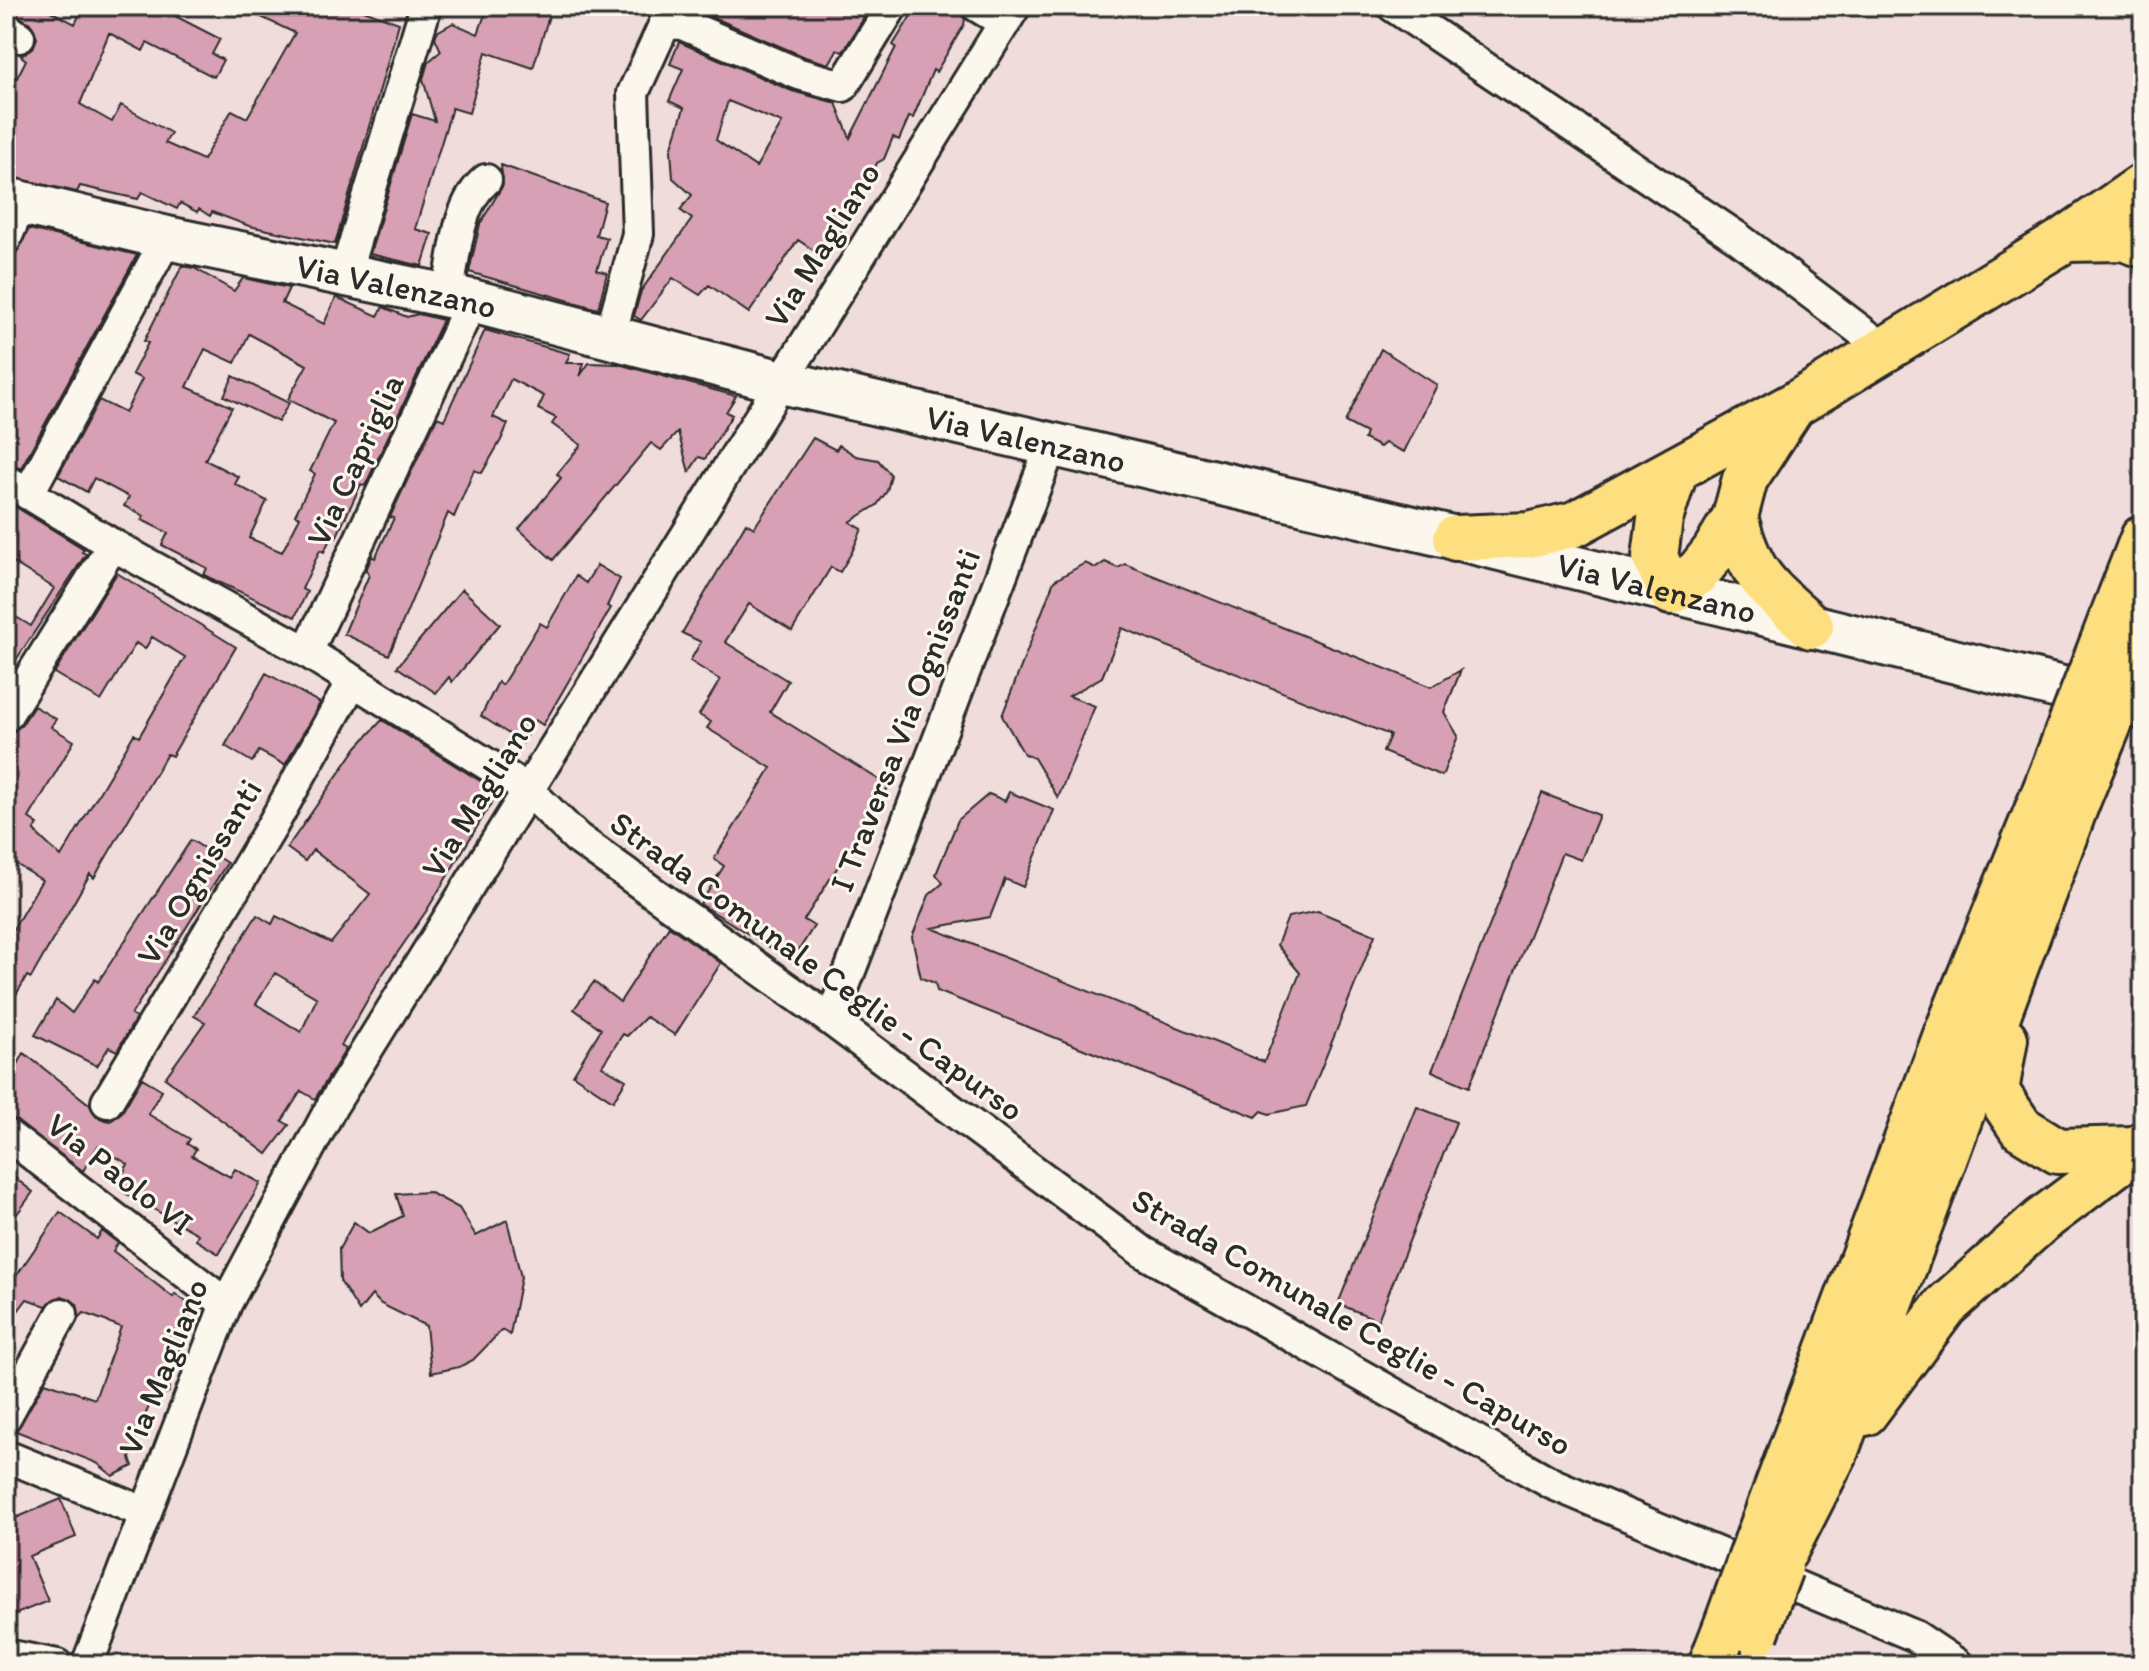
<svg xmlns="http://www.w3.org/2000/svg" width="2149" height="1671" font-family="Itim,sans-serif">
	<rect width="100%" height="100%" fill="#f0dddb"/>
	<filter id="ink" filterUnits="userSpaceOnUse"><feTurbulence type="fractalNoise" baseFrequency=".0125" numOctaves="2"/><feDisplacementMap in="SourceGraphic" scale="16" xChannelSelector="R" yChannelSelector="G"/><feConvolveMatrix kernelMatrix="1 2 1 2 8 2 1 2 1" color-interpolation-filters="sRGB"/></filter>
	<g filter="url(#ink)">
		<path fill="#d7a0b4" stroke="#2b2b2b" stroke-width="2" fill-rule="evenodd" d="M6,6H41L75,24L84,6H156L220,39L212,54L223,60L214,77L147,43L143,51L109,33L80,104L112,122L121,105L171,133L165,143L203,160L232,110L247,118L295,33L238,6H353L399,23L335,244L249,226L212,212L210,216L199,209L197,212L180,203L177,209L142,192L138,199L80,186L77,192L6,176V99L26,60L21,56L33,48L37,38L30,23L6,10Z
			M488,6H552L533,68L486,52L469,113L452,108L415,229L432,234L422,266L370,254L412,114L435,121L423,79L428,62L441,51L435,38L437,32L453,23L478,34Z
			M695,6H865L861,14L864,17L843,52L837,50L829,64L805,57L694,9Z
			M917,6H952L965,19L964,25L936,72L933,70L913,118L909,117L899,140L893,137L884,159L877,163L869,182H865L849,221L823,257L798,240L749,313L709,285L700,295L673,278L641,320L634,316L641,291L692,219L680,210L692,195L673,178L671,150L684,108L669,101L683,69L670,64L679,42L792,91L836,103L850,138L896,47L893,45ZM728,101L782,123L756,167L716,140Z
			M501,165L605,202L596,235L607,238L597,270L607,273L598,309L469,272L480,224L503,185Z
			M29,229L137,255L21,468L6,462V272Z
			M182,266L194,268L234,291L243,278L289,288L282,303L324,324L336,297L378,316L383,307L407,317L418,314L443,320L365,486L361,484L336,538L332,535L324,552L320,550L302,589L307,592L295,617L210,578L204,575L207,568L162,545L168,533L142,520L144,516L124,506L129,497L94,478L87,492L58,476L99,400L125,413L142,379L132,374L148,343L144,341ZM249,334L307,365L288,399L334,423L310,471L315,474L295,515L300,517L282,552L249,538L267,501L235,484L239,477L205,460L232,407L187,387L205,349L235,363Z
			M485,330L570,354L566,363H584L580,376L589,363L618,364L736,396L726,412L732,415L705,459L699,457L689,472L678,432L661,450L651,443L553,560L519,529L561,478L557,474L581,445L552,424L556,418L538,409L544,396L511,379L493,417L508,424L501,440L482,473L474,470L454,517L448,513L389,655L344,634L369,575L366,570L372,556L375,558L394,518L390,517L437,417L444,420Z
			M1381,349L1437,385L1404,452L1385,443L1380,447L1364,439L1366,433L1345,422Z
			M233,376L289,403L278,422L224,396Z
			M813,438L836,450L839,445L856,456L878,460L891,475L887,491L877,505L850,522L862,529L852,552L840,572L831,567L792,631L749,604L725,642L788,681L770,712L889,786L804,920L814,926L792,961L700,904L724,866L714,859L771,768L707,728L711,722L699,715L720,680L690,661L701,642L682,633L746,523L754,528Z
			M6,501L84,549L82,552L86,554L6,675V611L31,626L54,588L6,558L13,541L6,536Z
			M1105,562L1118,568L1125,564L1431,687L1461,670L1444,712L1458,736L1442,776L1383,752L1390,735L1122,628L1102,677L1069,696L1095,706L1058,798L1034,758L1024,754L1002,716L1054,581L1085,563L1096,568Z
			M597,565L620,579L607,606L611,608L543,725L535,720L523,743L481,716L498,682L502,685L540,623L547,627L576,576L586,583Z
			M117,573L236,647L172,756L167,754L94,878L90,874L31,978L27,976L6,1012V941L42,880L6,858V734L21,726L34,706L56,719L51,727L74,741L29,818L38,824L34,831L61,857L134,734L139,737L185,657L152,637L145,649L136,643L101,701L54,673Z
			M462,589L500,624L452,682L449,677L436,693L397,667Z
			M266,673L320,703L285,765L259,751L252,762L225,746Z
			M382,720L498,792L427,910L380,978L341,1046L346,1049L315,1099L301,1091L282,1121L289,1125L267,1154L165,1078L205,1022L194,1016L257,915L272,924L276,916L331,943L370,894L313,850L305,861L287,848L357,747ZM275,973L317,998L301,1032L256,1004Z
			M1009,792L1054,810L1023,887L1005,879L990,917L932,928L1264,1062L1300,973L1277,945L1288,917L1318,911L1375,935L1306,1106L1269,1114L1262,1111L1256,1117L937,991L935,983L921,978L912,937L929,895L943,883L936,874L958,820L989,794L1005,801Z
			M1542,793L1599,815L1581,860L1562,853L1469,1087L1432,1071Z
			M191,840L227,863L131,1015L136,1018L117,1051L109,1047L97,1066L35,1035L56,1000L72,1013L95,979L98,982Z
			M669,926L721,963L675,1035L646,1017L627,1036L623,1034L602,1066L626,1080L613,1101L573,1075L601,1029L574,1009L594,982L620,1002Z
			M24,1053L89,1104L97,1117L106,1120L111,1121L122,1112L142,1078L162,1090L148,1114L190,1139L187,1144L196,1149L192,1156L230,1177L235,1169L261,1183L219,1254L196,1240L198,1234L121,1191L124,1186L118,1183L128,1164L98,1146L83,1171L6,1114V1063L15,1070Z
			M1417,1107L1456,1122L1378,1320L1338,1304Z
			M6,1171L33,1192L6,1229Z
			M429,1192L459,1208L476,1236L507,1220L521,1277L510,1335L502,1330L473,1360L459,1367L431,1373L426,1326L381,1304L372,1295L359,1311L340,1281L339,1249L354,1222L369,1233L403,1216L396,1194Z
			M60,1212L97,1239L102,1231L118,1243L113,1251L173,1297L175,1294L194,1307L189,1317L194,1319L168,1372L169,1392L152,1400L141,1424L130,1458L133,1466L113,1476L97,1463L16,1431L45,1382L95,1399L121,1327L84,1313L79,1318L77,1304L62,1296L46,1306L27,1299L6,1327V1291Z
			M61,1499L76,1537L29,1556L48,1601L11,1616L6,1604V1522Z"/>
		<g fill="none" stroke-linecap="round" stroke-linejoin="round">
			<g stroke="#2b2b2b" stroke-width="36">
				<path id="street" d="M977,6L1005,23
					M1393,6L1738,238L1885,349
					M6,28L19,37
					M6,238L21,203
					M345,274L426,6
					M447,296C455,259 456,205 486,180
					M610,336L638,234L633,93L665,23L682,24L799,74L843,86L892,6
					M6,480L113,545L307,652L527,789L577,838L831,1020L1143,1252L1553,1484L1915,1636L1958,1665
					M28,494L167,238
					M307,652L472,301
					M6,716L113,545
					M831,1020L1051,446
					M107,1102L272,826L353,680
					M6,1134L226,1304
					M6,1416L62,1314
					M6,1456L146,1513
					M6,1655L57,1665
					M87,1665L226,1304L332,1106L1015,6"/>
			</g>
			<g stroke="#2b2b2b" stroke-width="48">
				<g id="secondary">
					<path id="s1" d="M6,199L167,238L472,301L782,382L1456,538L2143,708"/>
				</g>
			</g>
			<g stroke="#2b2b2b" stroke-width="50">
				<path id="highway" d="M2066,239L2123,238L2143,245
					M1676,469L1660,519L1655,557L1671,592L1698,572L1714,552L1735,517L1745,479L1792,407
					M1735,517C1751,578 1766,586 1811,626
					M1456,538L1529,535L1575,524L1794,405L2066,239L2143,186
					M2112,618L2143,538
					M2005,1039L1996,1091L2021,1128L2058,1151L2134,1149
					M1865,1413L1945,1306L2042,1220L2143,1144
					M1757,1541L1946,1035L2045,791
					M1785,1551L1835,1453L2077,802
					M1711,1665L1727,1624"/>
			</g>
			<use href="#street" stroke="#fbf7ec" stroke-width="30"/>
			<use href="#secondary" stroke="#fbf7ec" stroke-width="42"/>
			<use href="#highway" stroke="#fddf80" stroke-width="44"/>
			<g stroke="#2b2b2b" stroke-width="50" stroke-linecap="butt">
				<path id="highway-bridge" d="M2045,791L2112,618
					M2077,802L2143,642
					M1727,1624L1757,1541
					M1756,1633L1780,1568"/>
			</g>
			<use href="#highway-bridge" stroke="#fddf80" stroke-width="44"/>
		</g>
	</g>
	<g text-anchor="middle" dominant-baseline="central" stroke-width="6" stroke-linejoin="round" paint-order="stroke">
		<g font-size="34" fill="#2b2b2b" stroke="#fbf7ec">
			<text transform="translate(822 245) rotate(-58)">Via Magliano</text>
			<text stroke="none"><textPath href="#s1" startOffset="400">Via Valenzano</textPath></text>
			<text stroke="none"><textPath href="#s1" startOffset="1048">Via Valenzano</textPath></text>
			<text transform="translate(355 460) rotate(-65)">Via Capriglia</text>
			<text stroke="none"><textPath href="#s1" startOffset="1696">Via Valenzano</textPath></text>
			<text transform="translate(905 720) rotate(-69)">I Traversa Via Ognissanti</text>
			<text transform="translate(479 795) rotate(-58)">Via Magliano</text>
			<text transform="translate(199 872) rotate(-59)">Via Ognissanti</text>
			<text transform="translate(817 966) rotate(36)">Strada Comunale Ceglie - Capurso</text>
			<text transform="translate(120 1174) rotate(38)">Via Paolo VI</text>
			<text transform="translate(1352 1322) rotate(30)">Strada Comunale Ceglie - Capurso</text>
			<text transform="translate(163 1367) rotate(-68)">Via Magliano</text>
		</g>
	</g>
	<rect width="2149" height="1671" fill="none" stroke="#fbf7ec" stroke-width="32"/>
	<rect x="16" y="16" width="2117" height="1639" fill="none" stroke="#2b2b2b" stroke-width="3" filter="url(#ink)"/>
</svg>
